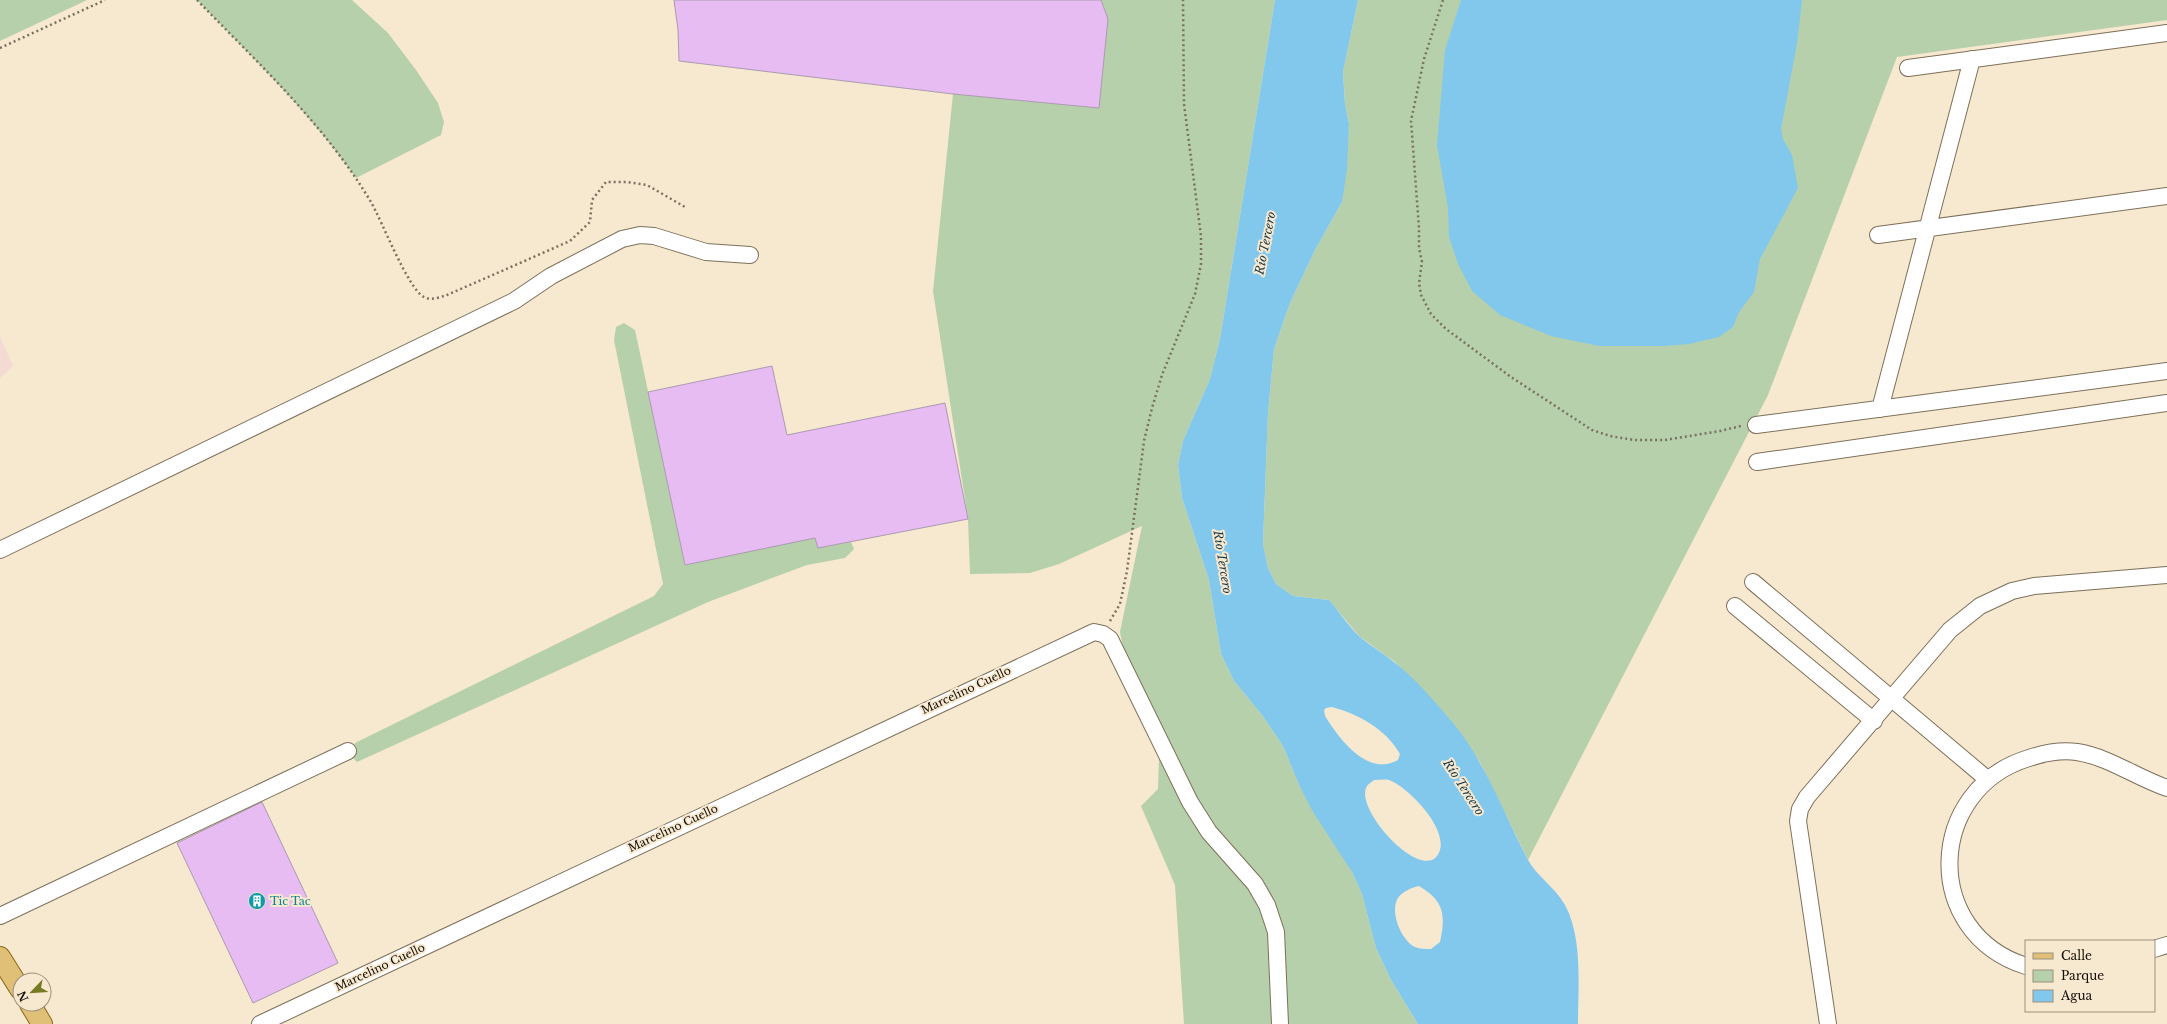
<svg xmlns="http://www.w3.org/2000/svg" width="2167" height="1024" font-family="'Libre Baskerville',serif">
	<rect width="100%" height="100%" fill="#f7e8d0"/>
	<path fill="#f3dad2" d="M0,337L13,366L0,378Z"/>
	<path fill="#b6d0ab" d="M0,0H87L0,41Z
		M197,0H352L388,33L416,70L438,103L444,122L441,135L356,178C310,113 253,58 197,0Z
		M1101,0H1275L1220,339L1210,379L1183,441L1178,465L1182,498L1209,580L1221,654L1234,681L1262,715L1283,746L1299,785L1352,872L1362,894L1376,948L1391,980L1418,1024H1184L1175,885L1141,806L1158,789L1160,728L1124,652L1120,632L1142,526L1059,564L1030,573L970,574L968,519L933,291L953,94L1099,108L1108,19Z
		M1358,0H2167V20L1897,57L1768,395L1528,860L1480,762L1453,724L1395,662L1359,636L1329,600L1293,596L1276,584L1268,568L1263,544L1268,413L1274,349L1290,303L1315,250L1342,202L1349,124L1345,104L1343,72Z
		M624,323L635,330L685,565L815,536L818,548L851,542L854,549L845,558L807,565L708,602L357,762L351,756L355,743L654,596L663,584L614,340L616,327Z"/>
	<path fill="#82c8ec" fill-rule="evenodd" d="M1275,0H1358L1343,72L1345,104L1349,124L1347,169L1342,202L1315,250L1290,303L1274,349L1268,413L1263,544L1268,568L1276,584L1293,596L1329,600C1339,611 1349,627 1360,637C1371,646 1383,653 1394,662C1416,679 1435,702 1453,723C1486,763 1503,812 1527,858C1536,876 1555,887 1565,905C1583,938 1578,988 1578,1024H1418L1391,980L1376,948L1362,894L1352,872L1313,812L1299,785L1283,746L1262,715L1234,681L1221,654L1209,580L1182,498L1178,465L1183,441L1210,379L1220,339ZM1332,707C1358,714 1386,729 1400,754L1398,760C1368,777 1340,740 1325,716L1324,710L1326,708ZM1374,780C1379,780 1385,779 1389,780C1409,787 1454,834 1437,856C1419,880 1353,808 1367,786C1368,784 1372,782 1374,780ZM1419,886C1444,901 1446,914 1440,942L1431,949C1426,949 1420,949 1415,947C1402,941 1389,912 1398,898C1403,891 1411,888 1419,886Z
		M1461,0H1802L1797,44L1781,129L1783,139L1792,155L1798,188L1760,259L1754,292L1739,312L1733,327L1719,337L1689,344L1664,346H1599L1551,336L1500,315L1472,291L1458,264L1449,237L1448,208L1437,145L1445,50Z"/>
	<path fill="#e6bcf2" stroke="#ab9ab0" d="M674,0H1101L1108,19L1099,108L953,94L679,61L678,30Z
		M772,366L787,435L945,403L968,519L818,548L815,538L685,565L648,392Z
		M262,802L338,963L253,1003L177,843Z"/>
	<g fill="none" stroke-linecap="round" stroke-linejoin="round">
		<g stroke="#7d705a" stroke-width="18">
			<path id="minor" d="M1908,68L2167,33
				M1878,235L2167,196
				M1880,409L1972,59
				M1756,425L2167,371
				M1757,462L2167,403
				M0,550L514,301L551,276L622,239L640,235L654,236L706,252L750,255
				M1753,582L1987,779
				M1735,606L1874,721
				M0,916L348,751
				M2154,949L2167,945
				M2026,966C1921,933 1926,789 2029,758C2044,753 2061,750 2077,752C2109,757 2137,778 2167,788
				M260,1024L1094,632L1103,634L1110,639L1190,802L1209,832L1255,884L1267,905L1276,932L1280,1024
				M1828,1024L1798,821L1800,809L1807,797L1950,630L1980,606L2012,591L2034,586L2167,575"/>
		</g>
		<g stroke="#8b6614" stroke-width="22">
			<path id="major" d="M0,957L20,989
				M30,1004L42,1024"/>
		</g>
		<path stroke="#7a7162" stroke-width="2.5" stroke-dasharray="2 3" stroke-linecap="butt" d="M197,0C259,64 325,125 371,202C382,221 408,289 424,297C431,301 440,297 447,295L570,241L590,222L592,200L606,182H627L647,185L685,207
			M1443,0L1424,59L1411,121L1419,228V248L1422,262L1419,283L1421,295L1431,314L1446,329L1511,377L1592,430L1610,436L1634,440H1665L1720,431L1741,426
			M0,48L105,0
			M1110,621L1120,604L1127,571L1144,441L1152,408L1162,375L1195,294L1201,264V236L1184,104L1183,0"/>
		<use href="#minor" stroke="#fff" stroke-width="16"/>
		<use href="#major" stroke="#e0c076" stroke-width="20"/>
	</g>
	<defs>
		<g id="building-disc" transform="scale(0.9)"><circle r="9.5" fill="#0f9aa8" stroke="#f7e8d0"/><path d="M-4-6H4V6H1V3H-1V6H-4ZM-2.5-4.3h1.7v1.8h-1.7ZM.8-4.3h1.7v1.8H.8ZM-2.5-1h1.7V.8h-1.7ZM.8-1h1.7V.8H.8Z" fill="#fff"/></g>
	</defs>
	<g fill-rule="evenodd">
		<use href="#building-disc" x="257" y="901"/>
	</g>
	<g text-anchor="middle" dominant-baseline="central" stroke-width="4" stroke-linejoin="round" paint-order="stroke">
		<g font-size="11" fill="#130e06" stroke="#f7e8d0">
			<text transform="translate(966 690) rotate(-25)">Marcelino Cuello</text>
			<text transform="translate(673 828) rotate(-25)">Marcelino Cuello</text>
			<text transform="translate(380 967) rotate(-25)">Marcelino Cuello</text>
		</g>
		<g font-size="11" fill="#0d838f" stroke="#f7e8d0" text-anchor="start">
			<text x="270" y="901">Tic Tac</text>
		</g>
		<g font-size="12" font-style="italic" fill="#173847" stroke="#f7e8d0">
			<text transform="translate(1265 243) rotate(-79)">Río Tercero</text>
			<text transform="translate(1223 562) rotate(81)">Río Tercero</text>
			<text transform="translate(1464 787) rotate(57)">Río Tercero</text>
		</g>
	</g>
	<rect x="2025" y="940" width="130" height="72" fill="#f7e8d0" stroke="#9c917f"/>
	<rect x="2033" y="953" width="20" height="6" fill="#e0c076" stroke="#9c917f"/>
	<text x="2061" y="960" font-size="12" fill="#130e06">Calle</text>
	<rect x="2033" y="970" width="20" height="12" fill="#b6d0ab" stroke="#9c917f"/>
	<text x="2061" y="980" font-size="12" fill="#130e06">Parque</text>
	<rect x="2033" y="990" width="20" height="12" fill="#82c8ec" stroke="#9c917f"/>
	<text x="2061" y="1000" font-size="12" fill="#130e06">Agua</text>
	<g transform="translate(32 992) rotate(245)"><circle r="19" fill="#f7e8d0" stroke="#9c917f"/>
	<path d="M0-3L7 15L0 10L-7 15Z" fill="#767a23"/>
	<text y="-6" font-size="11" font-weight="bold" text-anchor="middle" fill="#130e06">N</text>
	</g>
</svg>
